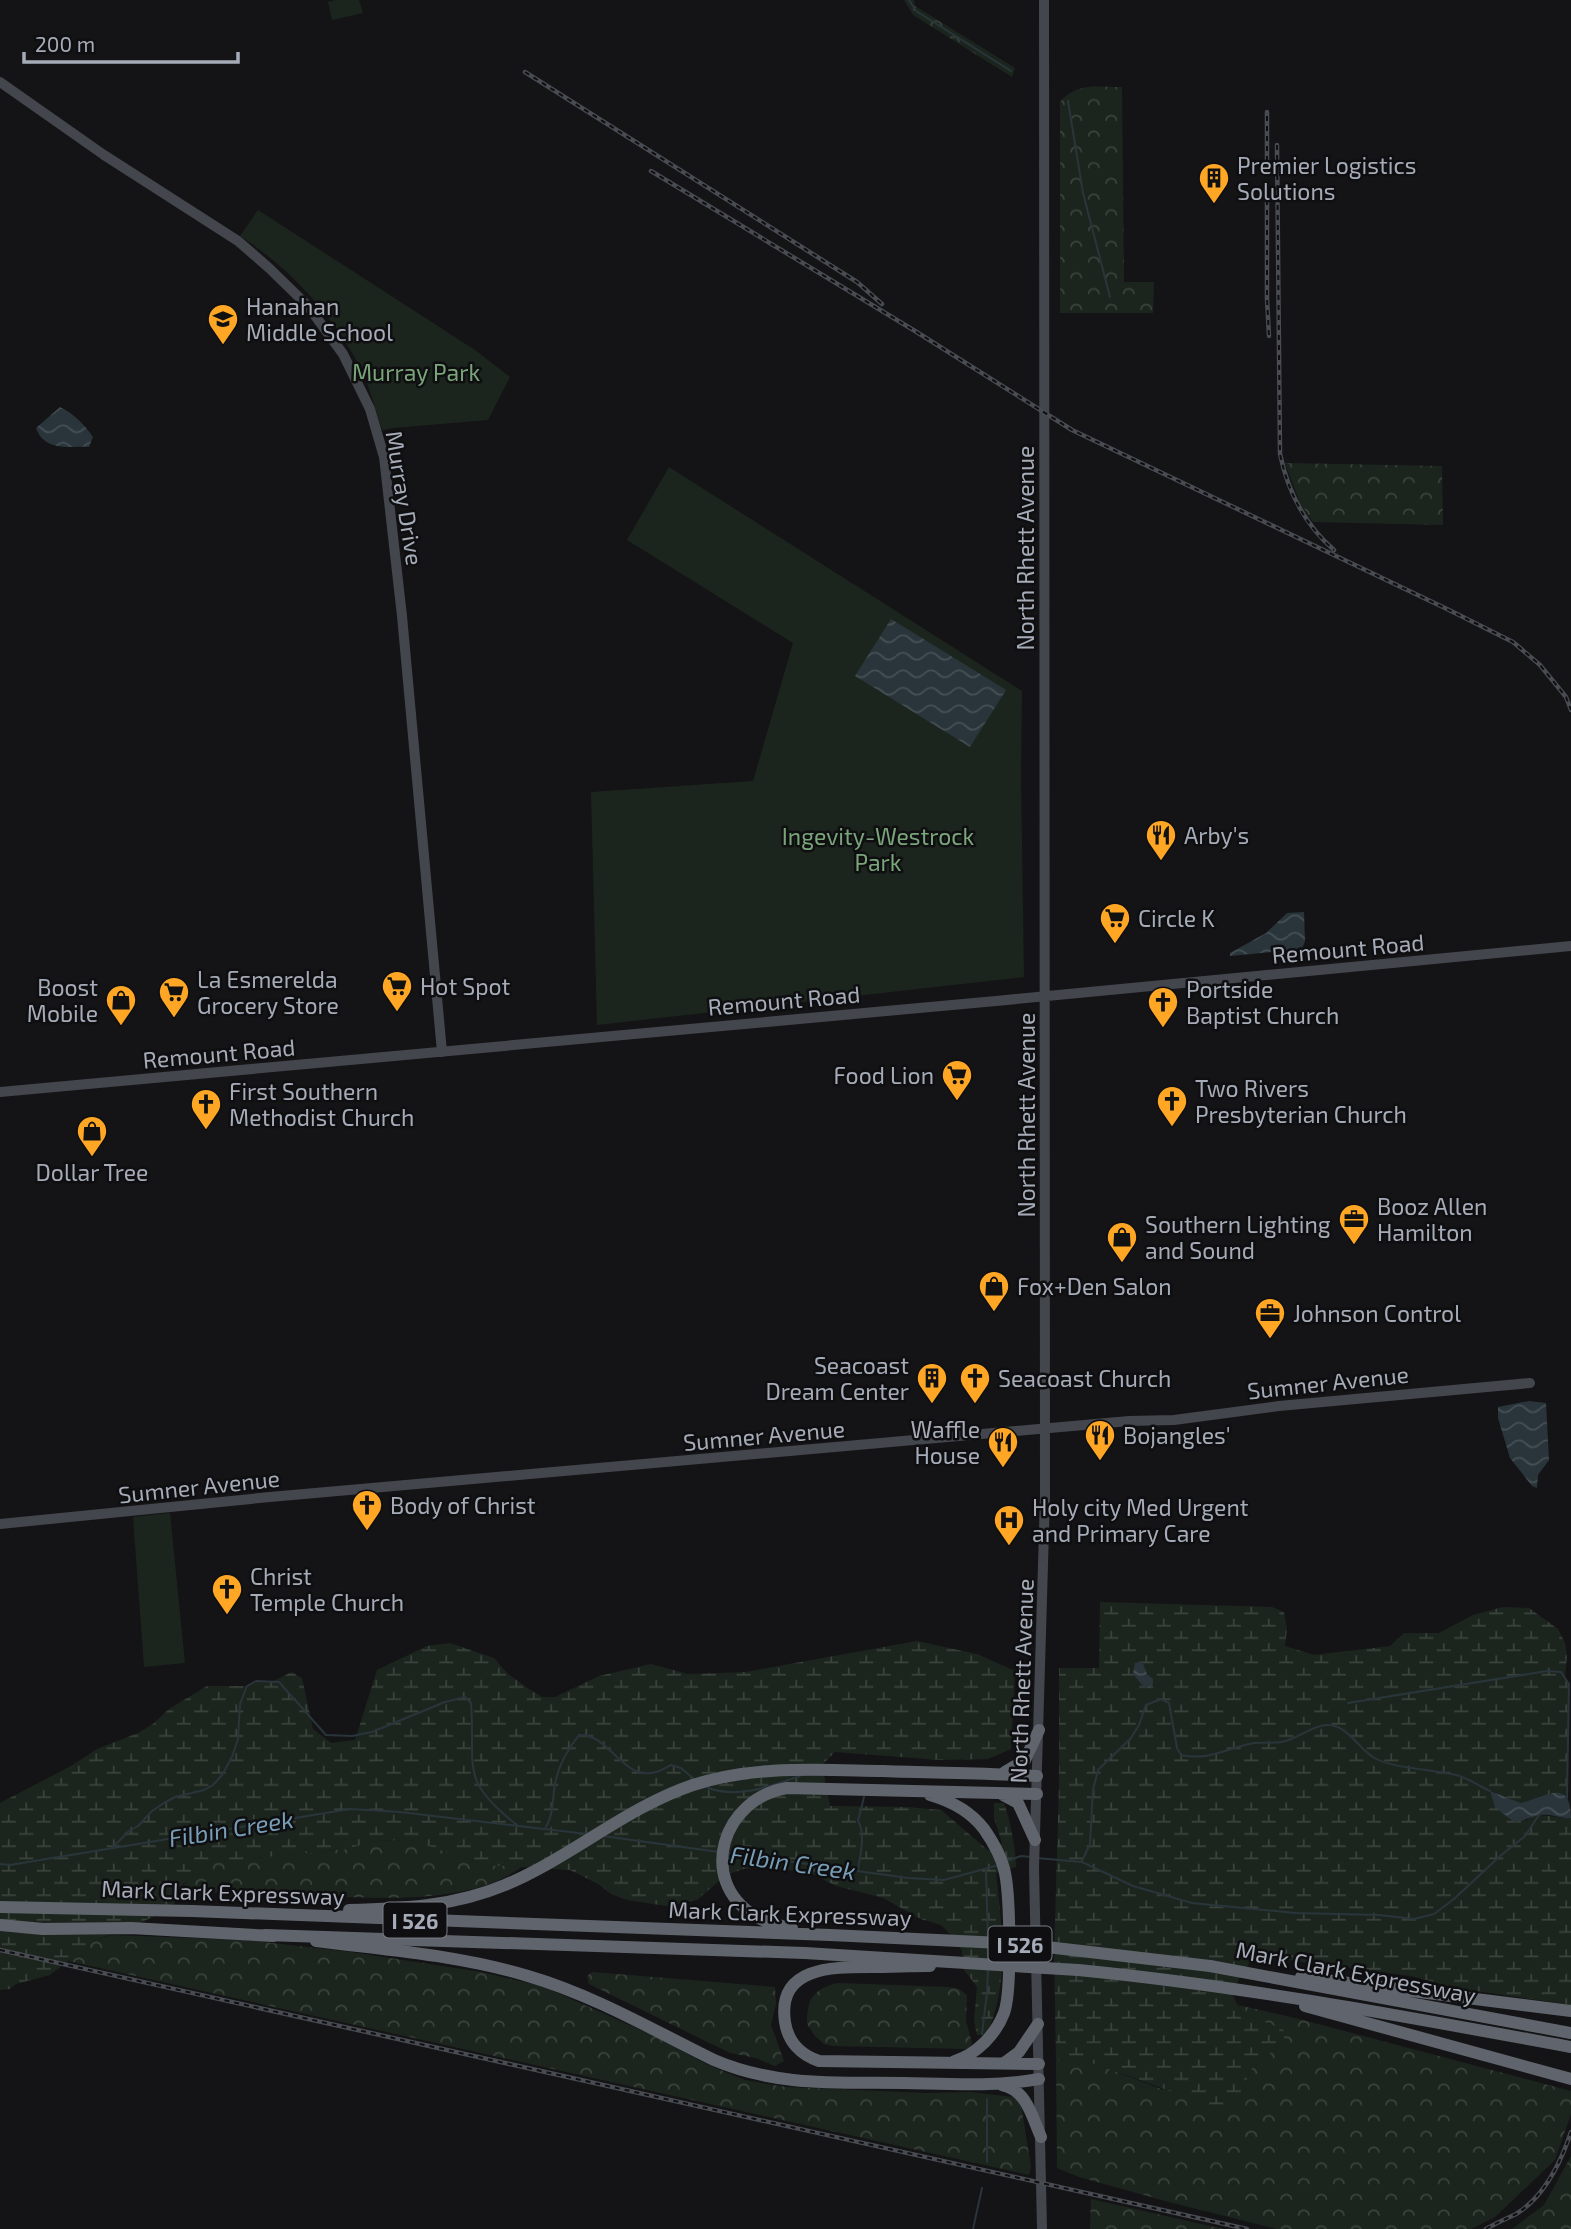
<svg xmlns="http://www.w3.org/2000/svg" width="1571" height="2229" font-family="'Exo 2',sans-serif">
	<defs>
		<pattern id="forest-crowns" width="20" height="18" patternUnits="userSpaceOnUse" patternTransform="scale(1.75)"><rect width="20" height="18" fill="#1c251d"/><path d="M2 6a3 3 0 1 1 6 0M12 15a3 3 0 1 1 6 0" fill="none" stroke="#3a423c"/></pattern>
		<pattern id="wetland-marsh" width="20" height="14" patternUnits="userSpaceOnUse" patternTransform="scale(1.75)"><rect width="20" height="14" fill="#1c251d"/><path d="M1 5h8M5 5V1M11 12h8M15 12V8" fill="none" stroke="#3a423c"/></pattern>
		<pattern id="water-waves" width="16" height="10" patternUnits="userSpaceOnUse" patternTransform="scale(1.75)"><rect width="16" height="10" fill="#29353b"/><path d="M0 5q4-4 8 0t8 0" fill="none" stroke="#455055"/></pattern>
	</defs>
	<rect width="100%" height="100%" fill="#141416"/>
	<path fill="url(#forest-crowns)" d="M904,0H914L915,6L1015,68L1012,77L913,15Z
		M1122,87L1124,282H1154L1153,313H1060V102C1077,82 1097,87 1122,87Z
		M1285,463L1442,466L1443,525L1313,522L1300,503Z
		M410,1840L487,1865L521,1867C471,1906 368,1898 308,1895C265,1894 222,1893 180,1891C186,1879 199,1874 207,1863L347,1849L375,1841Z
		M111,1935L244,1940L351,1952L481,1972L542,1986L654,2036L708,2065L745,2080L786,2087L926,2093L971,2092L1013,2097L1021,2104L1031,2167L1029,2175L68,1961L88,1953V1943Z
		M592,1972L775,1987L776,2004L771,2025L784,2061L775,2066L756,2058L730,2053L589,1984L587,1976Z
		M837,1983L949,1987L959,1989L967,1995L966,2021L972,2043L968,2049L833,2046L824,2044L815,2036L807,2024C807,1998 813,1990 837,1983Z
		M1238,2005L1299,2019L1571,2091V2114L1555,2160L1495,2217L1471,2229H1277L1169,2202L1079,2177L1057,2168L1056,2060L1096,2064L1161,2089L1239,2104L1250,2070L1284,2041V2030L1242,2013Z
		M1571,2156V2229H1512L1544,2205Z
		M1091,2199L1223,2229H1090Z"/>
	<path fill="url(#wetland-marsh)" d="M1100,1602L1272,1607L1284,1612L1287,1628L1285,1646L1314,1655L1390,1646L1404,1633H1439L1473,1615L1503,1607L1529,1608L1558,1629L1565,1643L1567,1655L1565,1677L1569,1684L1567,1798C1547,1788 1540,1798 1521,1803L1491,1791L1525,1821C1541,1810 1554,1819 1571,1818V2005L1456,1988L1411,1976L1258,1956C1243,1967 1238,1979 1233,1996L1242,2013L1284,2030V2041L1250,2070L1239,2104L1224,2111L1096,2064L1056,2060L1054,1959L1059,1783V1668H1099Z
		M917,1641L977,1654L1015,1671L1011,1749L988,1759L940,1760L835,1752L822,1765L830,1806L907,1807L941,1810L989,1851L1002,1843L994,1818V1803H1004C1011,1823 1015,1846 1016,1867L996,1873C1002,1926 1010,1986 986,2035H977L974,2021L977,1987L962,1967V1951L954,1938L941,1925L921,1919L883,1898L836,1886L809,1872L764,1868L743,1869L726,1875L697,1900L666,1906L627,1900L611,1894L598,1884L570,1870L487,1865L410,1840L375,1841L347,1849L208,1863L202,1871L183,1884L171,1910L89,1943L88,1953L68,1961L50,1975L16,1984L10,1989L0,1990V1803L71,1766L97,1749L138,1733L153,1724L169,1709L207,1686H247L256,1681H273L292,1672L302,1678L313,1729L331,1743L355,1740L377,1670L427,1646L450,1643L494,1658L507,1673L526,1687L542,1697H555L599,1676L651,1664L688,1674L746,1672Z"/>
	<path fill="#1c251d" d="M335,0H359L363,13L332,20L328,2Z
		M258,210L475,350L510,377L488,420L393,428L382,430C376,412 371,391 363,373C337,319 290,268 240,236Z
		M669,467L1022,691L1021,778L1024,977L597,1025L591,792L753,781L793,643L627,540Z
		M170,1513L185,1663L144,1667L133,1517Z"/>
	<path fill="url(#water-waves)" d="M60,407C74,414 84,424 93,437L89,447C68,446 45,452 36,428Z
		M891,619L1006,690L970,747L855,676Z
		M1304,912L1305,941L1302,949L1230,956V953L1266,933L1287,913Z
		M1529,1401L1546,1403L1549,1460L1538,1475L1537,1488L1532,1486L1510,1458L1498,1418V1407Z
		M1142,1661L1147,1674L1153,1679V1684L1149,1688L1144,1687L1133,1674L1135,1663Z
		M1490,1791L1521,1803C1544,1797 1571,1777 1571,1818C1561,1819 1553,1814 1542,1815C1532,1816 1524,1821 1514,1822L1495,1807Z"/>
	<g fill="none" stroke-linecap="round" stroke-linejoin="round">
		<path stroke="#29353b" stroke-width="2" d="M909,0L916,11L1011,71
			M1068,101L1083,193L1110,297
			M1348,1703L1547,1671L1561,1672L1569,1684L1567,1798
			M708,1788C739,1799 771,1786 800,1776
			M546,1827C554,1813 552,1800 555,1784C558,1766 568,1749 579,1735C609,1733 623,1782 656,1772C661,1771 667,1767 671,1765L681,1768L694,1779
			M603,1836L719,1852
			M113,1847L129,1831L138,1826L152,1811L164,1803L175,1797L204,1790L213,1785L222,1775L232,1757L238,1739L240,1704L247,1686L256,1681L279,1682L326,1735L352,1736L372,1732L445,1702L465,1697L471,1703C476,1768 458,1779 517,1825
			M728,1853L908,1878L944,1880L999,1865
			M1037,1858L1082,1862L1133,1886L1192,1903L1296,1913L1379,1915L1414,1919L1434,1914L1454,1899L1499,1857L1525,1836L1539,1815
			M1007,1861L1021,1856L1032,1857
			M1082,1861L1090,1844L1093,1790L1098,1770L1131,1738L1139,1725L1146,1705L1161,1699L1169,1703L1177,1748L1181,1755C1211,1761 1226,1748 1254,1743C1265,1742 1276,1744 1286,1741C1300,1737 1312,1726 1326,1725C1347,1724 1356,1746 1373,1757C1391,1769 1434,1769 1456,1775C1469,1778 1478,1786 1490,1791
			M0,1864L10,1865L350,1809L400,1812L587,1834
			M858,1870C860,1855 866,1834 858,1821L864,1797
			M986,1871L988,1939
			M988,1960V1948
			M982,2034L987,1993L988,1969
			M987,2099V2162
			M973,2229L982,2188"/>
		<path stroke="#43464c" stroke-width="10" d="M0,82L104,155L238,241L269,268L308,306L343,354L370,409L384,457L402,616L442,1052
			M0,1092L996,1001L1571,946
			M0,1524L270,1497L1129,1421L1174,1420L1279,1406L1530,1383
			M1042,2229L1034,1868L1045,1497L1044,0"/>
		<path stroke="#60656d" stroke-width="12" d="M1005,1772L1025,1760L1039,1730
			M930,1795C951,1801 971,1812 984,1829C993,1842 1002,1858 1005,1873C1010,1897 1012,1992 1004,2013C996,2034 977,2054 955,2061
			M1003,1795L1018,1803L1035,1840
			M0,1907L192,1911L830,1935
			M349,1910C402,1909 455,1906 505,1885C570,1858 627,1807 693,1785C754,1765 819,1770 883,1771C934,1773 986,1773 1037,1776
			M0,1925L43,1929L131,1928L273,1936
			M792,1928C779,1926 766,1923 755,1916C696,1880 723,1798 787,1788L1037,1794
			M316,1941C386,1950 459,1955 528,1976C593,1995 653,2030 714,2060C777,2087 838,2082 905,2083C950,2084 995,2087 1039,2079
			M930,1966C910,1966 890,1967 870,1967C831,1967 777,1967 785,2022C788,2042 801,2055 819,2061L1039,2064
			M1210,1966L1571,2033
			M1078,1970C1244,1986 1407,2017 1571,2047
			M1301,1977L1571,2011
			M1305,2006L1571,2079
			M1004,2063L1019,2052L1038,2024
			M1002,2085C1027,2090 1032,2117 1041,2137"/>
		<g stroke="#484b51" stroke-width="4.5">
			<path id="rail" d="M525,72L857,282L882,304
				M1277,145L1280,454C1288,492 1304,524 1334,550
				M1267,161V112
				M651,171L915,331L1072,430L1447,609L1513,642L1540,665L1566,697L1571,710
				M1267,200V299L1269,336
				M0,1950L1247,2229
				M1486,2229C1496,2223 1506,2219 1516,2214C1544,2197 1561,2162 1571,2132"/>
		</g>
		<use href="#rail" stroke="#0f0f11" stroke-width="2" stroke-dasharray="5" stroke-linecap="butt"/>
		<path stroke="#60656d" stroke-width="12" d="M265,1935L805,1953L1078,1970
			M830,1935L1021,1944L1210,1966"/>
	</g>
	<defs>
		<g id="building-pin" transform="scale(1.575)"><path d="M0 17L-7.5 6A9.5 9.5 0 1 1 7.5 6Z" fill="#ffa724" stroke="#0f0f11"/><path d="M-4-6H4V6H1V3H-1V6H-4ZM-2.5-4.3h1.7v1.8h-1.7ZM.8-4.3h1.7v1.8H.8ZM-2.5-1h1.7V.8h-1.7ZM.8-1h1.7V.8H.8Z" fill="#111"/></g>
		<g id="school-pin" transform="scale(1.575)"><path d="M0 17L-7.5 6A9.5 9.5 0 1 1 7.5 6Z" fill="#ffa724" stroke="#0f0f11"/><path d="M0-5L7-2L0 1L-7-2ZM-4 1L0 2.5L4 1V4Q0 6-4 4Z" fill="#111"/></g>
		<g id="restaurant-pin" transform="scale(1.575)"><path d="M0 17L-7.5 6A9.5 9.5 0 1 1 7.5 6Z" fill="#ffa724" stroke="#0f0f11"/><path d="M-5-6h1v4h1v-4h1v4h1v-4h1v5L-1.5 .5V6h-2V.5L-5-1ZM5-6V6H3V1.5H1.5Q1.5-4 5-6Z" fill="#111"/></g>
		<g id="supermarket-pin" transform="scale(1.575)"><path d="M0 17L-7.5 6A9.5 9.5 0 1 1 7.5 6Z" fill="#ffa724" stroke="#0f0f11"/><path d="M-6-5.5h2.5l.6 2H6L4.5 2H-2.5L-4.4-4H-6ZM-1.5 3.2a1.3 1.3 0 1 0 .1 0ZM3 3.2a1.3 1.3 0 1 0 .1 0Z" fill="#111"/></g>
		<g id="shop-pin" transform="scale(1.575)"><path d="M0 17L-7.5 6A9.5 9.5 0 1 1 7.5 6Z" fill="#ffa724" stroke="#0f0f11"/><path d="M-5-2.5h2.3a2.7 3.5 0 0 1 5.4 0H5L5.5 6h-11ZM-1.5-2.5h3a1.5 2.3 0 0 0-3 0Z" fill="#111"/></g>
		<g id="church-pin" transform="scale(1.575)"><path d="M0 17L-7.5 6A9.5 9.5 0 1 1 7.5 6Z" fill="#ffa724" stroke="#0f0f11"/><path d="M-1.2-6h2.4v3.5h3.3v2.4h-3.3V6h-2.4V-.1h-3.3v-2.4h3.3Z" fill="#111"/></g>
		<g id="office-pin" transform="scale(1.575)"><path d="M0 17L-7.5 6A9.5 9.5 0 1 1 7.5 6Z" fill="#ffa724" stroke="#0f0f11"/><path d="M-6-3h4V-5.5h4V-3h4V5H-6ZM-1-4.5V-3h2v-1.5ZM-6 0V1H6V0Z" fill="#111"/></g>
		<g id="hospital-pin" transform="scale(1.575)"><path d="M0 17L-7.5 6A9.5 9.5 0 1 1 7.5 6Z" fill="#ffa724" stroke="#0f0f11"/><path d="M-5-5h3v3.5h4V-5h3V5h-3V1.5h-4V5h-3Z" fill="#111"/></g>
	</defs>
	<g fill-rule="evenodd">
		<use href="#building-pin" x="1214" y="178"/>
		<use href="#school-pin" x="223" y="319"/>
		<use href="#restaurant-pin" x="1161" y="835"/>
		<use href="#supermarket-pin" x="1115" y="918"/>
		<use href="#supermarket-pin" x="397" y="986"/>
		<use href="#supermarket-pin" x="174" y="992"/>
		<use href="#shop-pin" x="121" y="1000"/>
		<use href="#church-pin" x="1163" y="1002"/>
		<use href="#supermarket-pin" x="957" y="1075"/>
		<use href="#church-pin" x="1172" y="1101"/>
		<use href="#church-pin" x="206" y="1104"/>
		<use href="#shop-pin" x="92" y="1131"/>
		<use href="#office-pin" x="1354" y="1219"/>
		<use href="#shop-pin" x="1122" y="1237"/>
		<use href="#shop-pin" x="994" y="1286"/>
		<use href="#office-pin" x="1270" y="1313"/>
		<use href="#building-pin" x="932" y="1378"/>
		<use href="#church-pin" x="975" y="1378"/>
		<use href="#restaurant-pin" x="1100" y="1435"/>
		<use href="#restaurant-pin" x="1003" y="1442"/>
		<use href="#church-pin" x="367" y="1505"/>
		<use href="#hospital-pin" x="1009" y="1520"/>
		<use href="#church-pin" x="227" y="1589"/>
	</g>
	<g text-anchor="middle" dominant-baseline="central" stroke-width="5" stroke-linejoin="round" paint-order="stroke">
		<g fill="#0f0f11" stroke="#787d86" stroke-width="2">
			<rect x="383.5" y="1902.5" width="63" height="35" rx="5"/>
			<rect x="988.5" y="1926.5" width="63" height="35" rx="5"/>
		</g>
		<g font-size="21" font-weight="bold" fill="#a5acb8">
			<text x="415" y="1920">I 526</text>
			<text x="1020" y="1944">I 526</text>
		</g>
		<g font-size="23" fill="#a5acb8" stroke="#0f0f11" text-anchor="start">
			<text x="1237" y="165">Premier Logistics<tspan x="1237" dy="26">Solutions</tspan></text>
			<text x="246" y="306">Hanahan<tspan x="246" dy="26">Middle School</tspan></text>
			<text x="1184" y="835">Arby's</text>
			<text x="1138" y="918">Circle K</text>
			<text x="197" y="979">La Esmerelda<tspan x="197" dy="26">Grocery Store</tspan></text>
			<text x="420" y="986">Hot Spot</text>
			<text x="98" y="987" text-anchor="end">Boost<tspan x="98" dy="26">Mobile</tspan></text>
			<text x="1186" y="989">Portside<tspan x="1186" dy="26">Baptist Church</tspan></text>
			<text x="934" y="1075" text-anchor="end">Food Lion</text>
			<text x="1195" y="1088">Two Rivers<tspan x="1195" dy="26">Presbyterian Church</tspan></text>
			<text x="229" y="1091">First Southern<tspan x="229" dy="26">Methodist Church</tspan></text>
			<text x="92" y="1172" text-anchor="middle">Dollar Tree</text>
			<text x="1377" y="1206">Booz Allen<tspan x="1377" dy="26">Hamilton</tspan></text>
			<text x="1145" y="1224">Southern Lighting<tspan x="1145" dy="26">and Sound</tspan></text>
			<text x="1017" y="1286">Fox+Den Salon</text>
			<text x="1293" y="1313">Johnson Control</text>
			<text x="909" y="1365" text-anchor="end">Seacoast<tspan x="909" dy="26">Dream Center</tspan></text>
			<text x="998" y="1378">Seacoast Church</text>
			<text x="980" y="1429" text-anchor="end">Waffle<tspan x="980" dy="26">House</tspan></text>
			<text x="1123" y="1435">Bojangles'</text>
			<text x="390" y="1505">Body of Christ</text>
			<text x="1032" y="1507">Holy city Med Urgent<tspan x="1032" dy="26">and Primary Care</tspan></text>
			<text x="250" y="1576">Christ<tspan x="250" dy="26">Temple Church</tspan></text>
		</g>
		<g font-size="23" fill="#7aa57a" stroke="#0f0f11">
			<text x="416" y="372">Murray Park</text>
			<text x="878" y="836">Ingevity-Westrock<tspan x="878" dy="26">Park</tspan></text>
		</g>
		<g font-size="23" fill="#a5acb8" stroke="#0f0f11">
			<text transform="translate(405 498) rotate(81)">Murray Drive</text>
			<text transform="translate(1025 548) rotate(-90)">North Rhett Avenue</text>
			<text transform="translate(1348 948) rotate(-5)">Remount Road</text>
			<text transform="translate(784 1000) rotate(-5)">Remount Road</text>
			<text transform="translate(219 1053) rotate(-5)">Remount Road</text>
			<text transform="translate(1026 1115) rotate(-90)">North Rhett Avenue</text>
			<text transform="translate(1328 1382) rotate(-6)">Sumner Avenue</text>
			<text transform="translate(764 1435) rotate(-5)">Sumner Avenue</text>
			<text transform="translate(199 1486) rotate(-6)">Sumner Avenue</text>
			<text transform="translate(1021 1681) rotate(-88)">North Rhett Avenue</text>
			<text transform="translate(223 1892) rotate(2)">Mark Clark Expressway</text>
			<text transform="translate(790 1913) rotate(2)">Mark Clark Expressway</text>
			<text transform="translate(1356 1972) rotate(11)">Mark Clark Expressway</text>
		</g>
		<g font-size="24" font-style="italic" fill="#789db6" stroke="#0f0f11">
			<text transform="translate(231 1828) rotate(-9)">Filbin Creek</text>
			<text transform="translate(793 1862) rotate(8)">Filbin Creek</text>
		</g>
	</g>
	<path d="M24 52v10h214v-10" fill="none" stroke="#a5acb8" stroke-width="3.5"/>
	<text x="35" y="52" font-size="21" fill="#a5acb8" stroke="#0f0f11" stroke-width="5" paint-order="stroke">200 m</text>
</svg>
